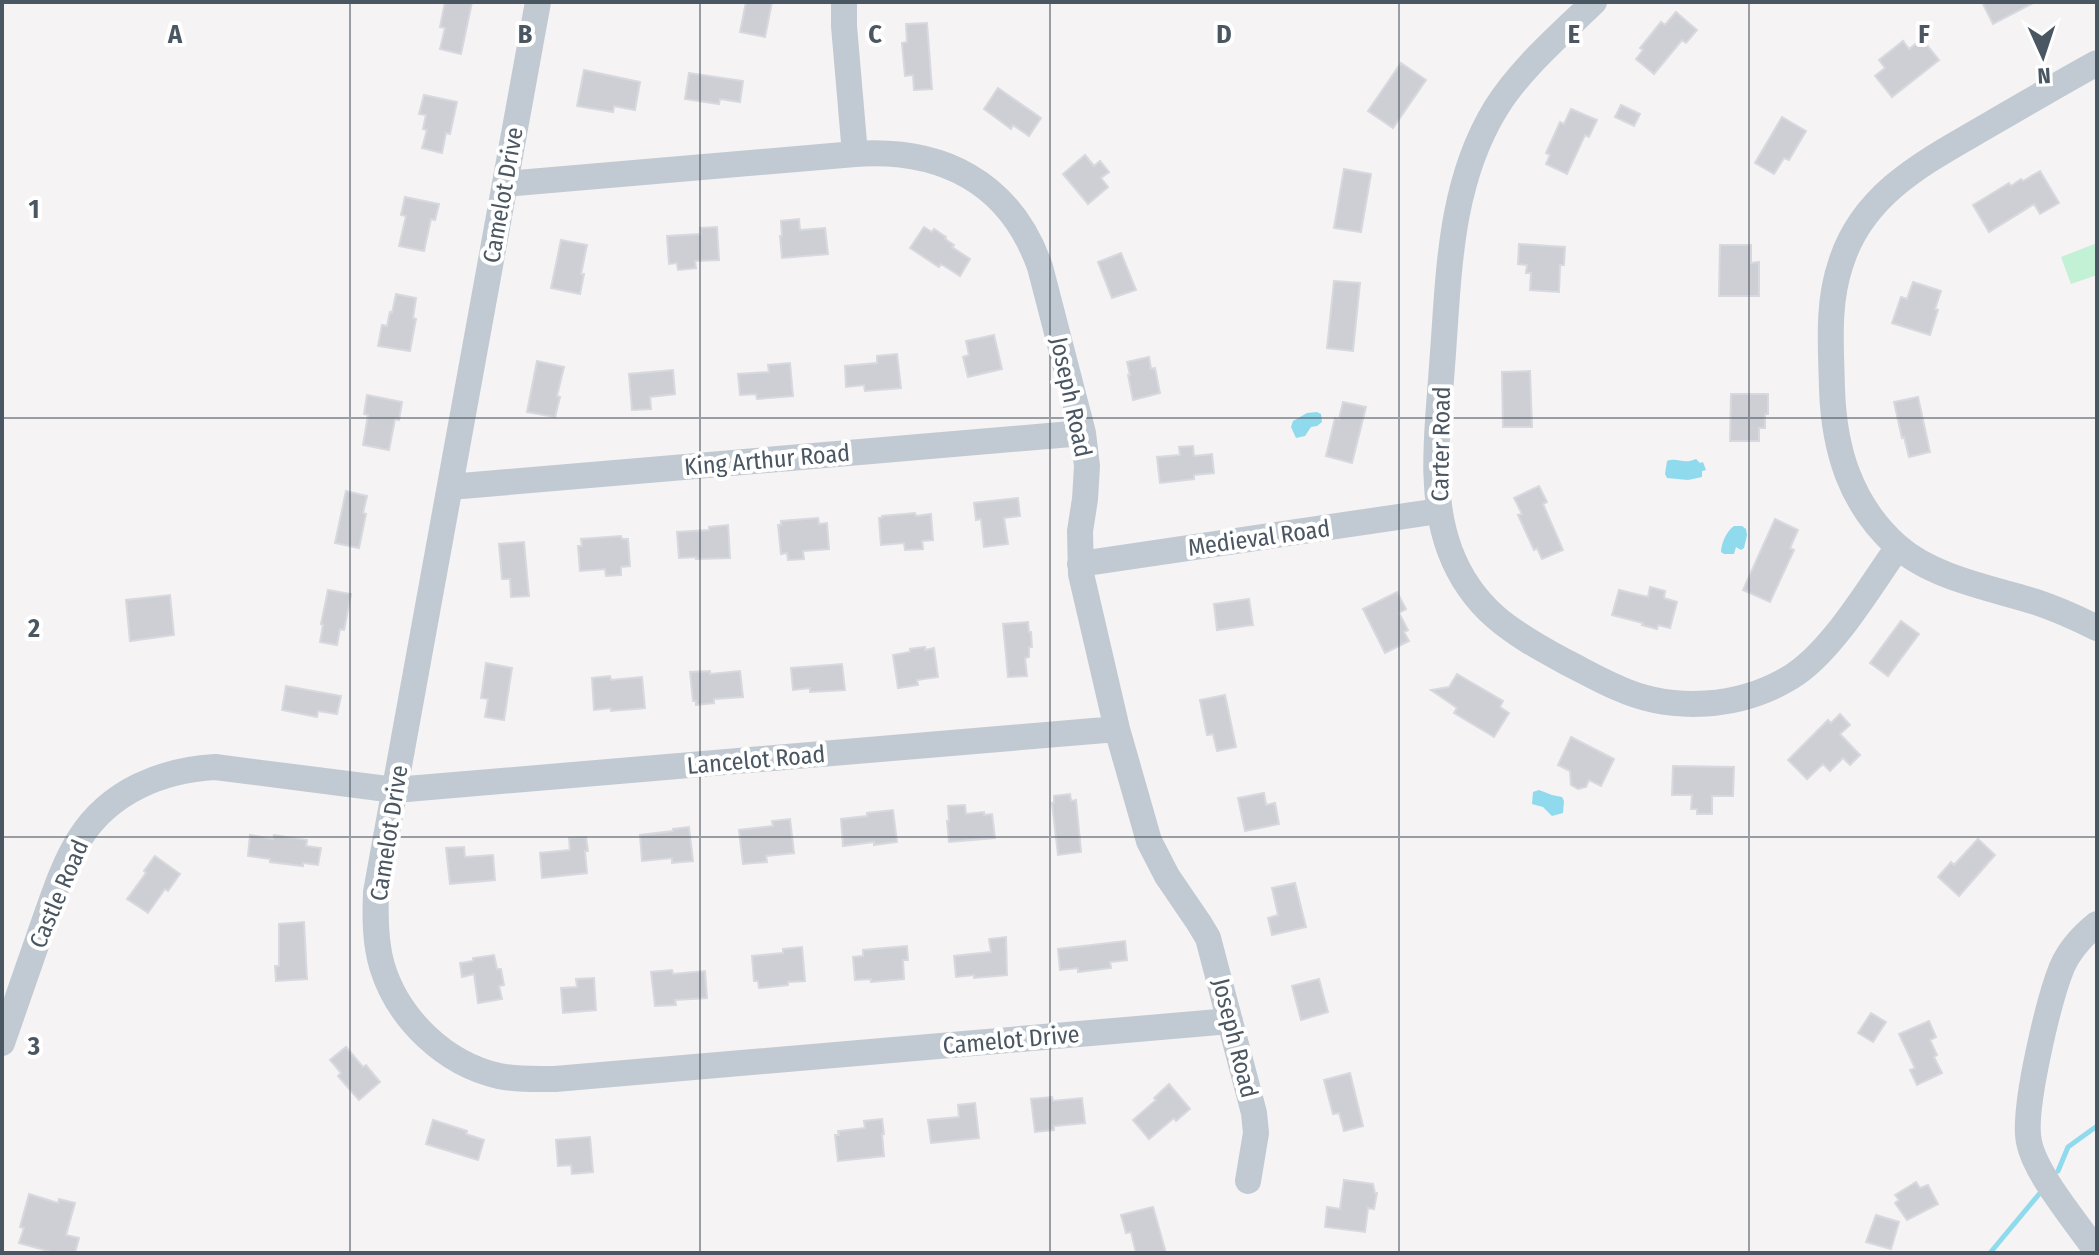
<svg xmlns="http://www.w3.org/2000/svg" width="2099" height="1255" font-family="'Fira Sans Condensed',sans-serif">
	<rect width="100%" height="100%" fill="#f5f3f3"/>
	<path fill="#c3f1d5" d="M2097,243V275L2071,284L2061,257Z"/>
	<path fill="#90daee" d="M1317,412L1321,414L1322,422L1317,426L1311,427L1305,436L1296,438L1291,427L1293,421L1307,413Z
		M1696,459L1700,463L1703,462L1706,470L1702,471V477L1688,480L1667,478L1665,474L1667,461C1678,457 1683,465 1696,459Z
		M1734,526H1742L1746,529L1747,535L1744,548L1741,550L1736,547L1734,554H1724L1721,552C1721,544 1727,530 1734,526Z
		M1539,790L1552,795L1562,797L1564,801L1563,813L1552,816L1543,807L1532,804L1533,792Z"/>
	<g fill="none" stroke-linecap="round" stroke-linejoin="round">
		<path stroke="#90daee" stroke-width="5" d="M2058,1171L2068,1147L2097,1126
			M1990,1253L2040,1193"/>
	</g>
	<path fill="#cdcfd5" stroke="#d7d9de" stroke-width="2" d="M445,2H472L461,54L440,49L445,28L440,27Z
		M746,2H772L765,37L740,32Z
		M1982,2H2035L1993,24Z
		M1676,12L1697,30L1686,43L1682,40L1654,74L1636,59L1643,50L1640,48L1661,22L1665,25Z
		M927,23L932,89L914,90L913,75L905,76L902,43L907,42L906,24Z
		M1922,39L1939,60L1892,97L1875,76L1885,68L1879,60L1903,41L1909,49Z
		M1401,63L1426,80L1393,128L1368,111Z
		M584,70L640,82L635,110L614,106L613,112L577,106Z
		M689,73L743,81L740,102L720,99L719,104L685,99Z
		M998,88L1041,118L1029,136L1013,125L1011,129L984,109Z
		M424,95L457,102L450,134L446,133L442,153L422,148L427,130L423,129L426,115L419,114Z
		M1621,105L1640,114L1634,126L1615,117Z
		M1571,109L1597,120L1589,137L1585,135L1567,174L1546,164L1550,155L1546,153L1560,122L1564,124Z
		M1782,117L1806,131L1789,160L1784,158L1774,174L1755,163Z
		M1085,155L1094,166L1100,161L1109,172L1101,178L1108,187L1088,204L1063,174Z
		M1344,169L1371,174L1361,232L1334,228Z
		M2040,171L2059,203L2040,214L2034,204L1989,232L1973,205L2009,183L2011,186L2021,179L2023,181Z
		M405,197L439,204L435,220L431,219L424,251L399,246L406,216L401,215Z
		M799,219L800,230L825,228L828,254L782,258L780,236H782L781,221Z
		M717,227L719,260L695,261L696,268L678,270L677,263L669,264L667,236L701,234L700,228Z
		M924,227L932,232L934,229L946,237L945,239L954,245L952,247L970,259L960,276L941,264L939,267L910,248Z
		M561,240L587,245L581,274H584L580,294L551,288Z
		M1519,244L1565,247L1564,265H1560L1559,292L1530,290L1531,273H1526L1527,265L1518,264Z
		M1720,245H1751V263L1759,262V296H1719Z
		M1121,253L1136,290L1112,298L1098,262Z
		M1334,281L1360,283L1353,351L1327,348Z
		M1913,282L1941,291L1935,309L1938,310L1930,335L1892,323L1901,297L1907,299Z
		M396,294L416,298L413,318L416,319L410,351L378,346L382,325L387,326L390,312L392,313Z
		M994,335L1002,369L968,377L963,357L969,355L966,341Z
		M897,354L901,388L865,391L864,385L846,387L845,366L877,363V356Z
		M1149,357L1151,369L1155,368L1160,393L1133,400L1128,375H1130L1127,362Z
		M537,361L564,367L557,396L560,397L555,417L527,412Z
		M790,363L793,396L757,399L756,394L740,395L738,374L769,372L768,365Z
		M673,370L675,394L650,397L651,409L632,410L629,374Z
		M1530,371L1532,427H1503L1502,372Z
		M1731,394H1768V414H1765V428H1759V441H1730Z
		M367,395L402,402L399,420L395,419L389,450L363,445L368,415L364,414Z
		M1918,397L1930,452L1909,457L1904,437L1902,438L1894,402Z
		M1343,402L1366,407L1352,463L1326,456L1335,418L1339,419Z
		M1193,446L1194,456L1212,454L1214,473L1194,475V479L1160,483L1157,457L1180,455L1179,447Z
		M1539,486L1547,502L1543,504L1563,550L1542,559L1537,548L1534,550L1518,515L1522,514L1514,498Z
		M346,491L367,496L363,513L366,514L359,548L335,543Z
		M1018,498L1020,516L1004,518L1008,544L984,547L981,519L976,520L974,503Z
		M915,513L916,516L931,514L933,540L922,541L923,549L905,550L904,543L881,545L879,518H882V516Z
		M818,518L819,524L827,523L829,549L803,551L804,559L788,560L787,553L781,554L778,525H781V521Z
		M1775,519L1798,530L1790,548L1794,550L1770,602L1743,590Z
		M728,525L730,558L696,559V557L679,558L677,532L709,530V527Z
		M621,536L622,539H628L630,566L621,567V575L606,576L605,569L580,571L578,546H582L581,539Z
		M524,542L529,596L511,597L510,579H502L499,544Z
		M1650,587L1665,591L1664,598L1677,602L1670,628L1658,625L1657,629L1642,625L1643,623L1612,615L1619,590L1648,597Z
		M328,590L351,594L344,630L340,629L337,645L320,642L323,625L321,624Z
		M1397,592L1406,609L1399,613L1408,630L1404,632L1409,641L1385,653L1363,609Z
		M170,595L174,635L130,641L126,600Z
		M1249,599L1253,625L1217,630L1214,604Z
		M1901,621L1919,634L1888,676L1870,663Z
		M1028,622L1029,632H1031L1032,647H1029V657L1025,658L1027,676L1008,677L1003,624Z
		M925,647V650L934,648L938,677L917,680L918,685L898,688L893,655L910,652V649Z
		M486,663L512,668L504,720L485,717L488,699L481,698Z
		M842,664L845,690L810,692V688L793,690L791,668Z
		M710,671V674L740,671L743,697L714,699V703L696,705V701H693L690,672Z
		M1457,674L1503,701L1500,707L1509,713L1494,737L1454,713L1457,708L1431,690L1449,687Z
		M610,676L611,680L642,677L645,708L611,711V708L594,710L592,678Z
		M286,686L341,696L337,714L318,711L317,717L282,710Z
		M1225,695L1236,747L1217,751L1213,734L1207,735L1200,700Z
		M1840,714L1850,725L1840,734L1860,755L1850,765L1843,758L1830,771L1823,764L1807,779L1788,760L1828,720L1831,723Z
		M1571,737L1614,759L1601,786L1589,780L1586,787L1578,789L1571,785L1570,771L1558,765Z
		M1673,766L1734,767L1733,796H1712V814H1697V809H1691L1692,795H1672Z
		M1264,793L1266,805L1275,803L1279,824L1245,831L1238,798Z
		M1070,794L1071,801L1076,800L1081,852L1058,855L1052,803H1054V796Z
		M965,805L966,814L984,812V815L992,814L995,838L949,842L947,821H949L948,806Z
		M893,810L897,842L874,845V842L843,846L841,819L867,816V813Z
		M790,819L794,853L766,856L767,862L743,864L739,830L773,826L772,821Z
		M689,827L693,861L672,863V858L642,861L640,835L673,831V829Z
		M250,835L273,839L274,835L307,840L306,846L321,848L318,865L303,863V866L270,862V859L248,856Z
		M586,837L588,851H585L587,873L542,878L540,853L570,850L569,838Z
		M1978,839L1995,855L1959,896L1938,877L1951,862L1954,865Z
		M464,847L465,857L493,855L495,880L450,884L446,848Z
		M155,856L180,874L168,891L165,889L148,913L127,899L146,873L144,871Z
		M1295,883L1306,927L1272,935L1268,918L1278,915L1272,888Z
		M304,922L307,979L276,981L275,966H279V924Z
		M1006,937L1007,975L974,978V975L956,977L954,956L991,952L989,939Z
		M1125,941L1127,960L1110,962L1111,968L1078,972V968L1060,970L1058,949Z
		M907,946L908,960H903L904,979L871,982V979L855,980L853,957L863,956V950Z
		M802,947L805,981L788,982V985L759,988L758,981H754L752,956L783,953V949Z
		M494,955L497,969H501L504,985L499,986L502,999L478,1003L474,974L462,977L460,963L473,961V958Z
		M672,970L673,974L705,971L707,998L675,1000L676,1005L655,1006L651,972Z
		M594,978L596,1010L563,1013L561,988L577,987L576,979Z
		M1319,979L1328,1012L1301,1020L1292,986Z
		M1871,1013L1886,1022L1873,1042L1858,1033Z
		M1929,1021L1936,1037L1930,1040L1937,1055L1934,1057L1942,1073L1917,1085L1910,1070L1915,1068L1899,1034Z
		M346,1047L363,1067L366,1065L380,1082L359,1100L338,1076L341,1073L330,1060Z
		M1350,1073L1363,1126L1344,1131L1339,1113L1333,1114L1324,1080Z
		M1169,1084L1190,1109L1176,1121L1174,1118L1149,1139L1133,1120L1156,1100L1154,1098Z
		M1052,1097L1053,1101L1082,1098L1085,1123L1054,1126V1130L1035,1132L1031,1099Z
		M975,1103L979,1138L931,1143L928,1120L959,1117L958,1105Z
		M882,1119L884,1134H882L884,1156L838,1161L835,1135H839L838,1131L865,1128L864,1121Z
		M433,1120L467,1131L466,1134L484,1140L478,1160L426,1144Z
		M590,1137L593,1172L572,1174L571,1165L558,1166L556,1140Z
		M1344,1180L1373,1184L1375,1193H1377L1374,1209L1368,1208L1365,1232L1325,1227L1327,1207L1340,1209Z
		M1916,1182L1920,1188L1928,1185L1938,1204L1907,1220L1895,1203L1899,1200L1895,1195Z
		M29,1194L58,1203L59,1199L75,1203L66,1235L79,1238L75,1253H55L19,1243L24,1228L20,1227Z
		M1153,1207L1166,1253H1136L1131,1232L1126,1233L1121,1215Z
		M1876,1215L1899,1222L1891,1249L1866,1242Z"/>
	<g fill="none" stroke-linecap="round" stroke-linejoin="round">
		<path stroke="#c1cad2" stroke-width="26" d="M538,2L376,892C375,917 375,942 382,966C398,1019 445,1064 499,1076C518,1080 537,1079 555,1079L1230,1021
			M844,2V26L855,154
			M1594,2C1560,35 1521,68 1496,108C1448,186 1449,278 1442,366C1438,427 1428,492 1450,551C1472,609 1512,633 1564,661C1582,670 1599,680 1618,688C1673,713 1740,708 1791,677C1832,652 1870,586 1898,547
			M2097,63C2062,82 2027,103 1992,123C1931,159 1864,190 1841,263C1827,303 1831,346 1832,389C1834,449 1850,504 1897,546C1933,578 1991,588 2036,602C2057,609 2077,618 2097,628
			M505,184L855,154C942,148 1010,182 1040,267L1083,433L1087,466L1085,499L1080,531L1081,574L1117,729L1149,841L1167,876L1199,923L1208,938L1254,1113L1256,1133L1248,1181
			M450,487L1083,433
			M1080,564L1439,511
			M2097,924C2082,936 2070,949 2062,967C2049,999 2022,1110 2029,1142C2035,1174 2078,1224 2097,1252
			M2,1043C15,1005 29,966 42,928C53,897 63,865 80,838C110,791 162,770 215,767L395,790L1117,729"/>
	</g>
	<path fill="none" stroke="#4a5661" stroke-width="2" stroke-opacity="0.55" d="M350,2V1253M700,2V1253M1050,2V1253M1399,2V1253M1749,2V1253M2,418H2097M2,837H2097"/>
	<g text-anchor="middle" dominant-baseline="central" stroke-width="8" stroke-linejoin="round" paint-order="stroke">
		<g font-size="24" fill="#4a5661" stroke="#fff">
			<text transform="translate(503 195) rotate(-80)">Camelot Drive</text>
			<text transform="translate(1071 397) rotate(78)">Joseph Road</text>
			<text transform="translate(1441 444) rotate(-89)">Carter Road</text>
			<text transform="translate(767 460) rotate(-5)">King Arthur Road</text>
			<text transform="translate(1259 538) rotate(-8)">Medieval Road</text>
			<text transform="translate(756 760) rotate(-5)">Lancelot Road</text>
			<text transform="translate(389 833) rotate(-81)">Camelot Drive</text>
			<text transform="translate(59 894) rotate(-67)">Castle Road</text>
			<text transform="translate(1235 1038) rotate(76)">Joseph Road</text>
			<text transform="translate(1011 1040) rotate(-5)">Camelot Drive</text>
		</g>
	</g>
	<g font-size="26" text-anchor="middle" font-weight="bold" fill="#4a5661" stroke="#fff" stroke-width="8" stroke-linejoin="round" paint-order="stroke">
		<text x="175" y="43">A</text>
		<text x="525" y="43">B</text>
		<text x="875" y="43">C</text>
		<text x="1224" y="43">D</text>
		<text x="1574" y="43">E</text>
		<text x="1924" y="43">F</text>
		<text x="34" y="218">1</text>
		<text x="34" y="637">2</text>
		<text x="34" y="1055">3</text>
	</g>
	<rect width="2099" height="1255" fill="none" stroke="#4a5661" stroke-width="8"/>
	<g transform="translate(2043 56) rotate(177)" stroke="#ffffff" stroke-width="6" paint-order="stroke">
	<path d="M0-6L14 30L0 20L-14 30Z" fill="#4a5661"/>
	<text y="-12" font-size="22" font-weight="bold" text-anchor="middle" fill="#4a5661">N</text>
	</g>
</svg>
